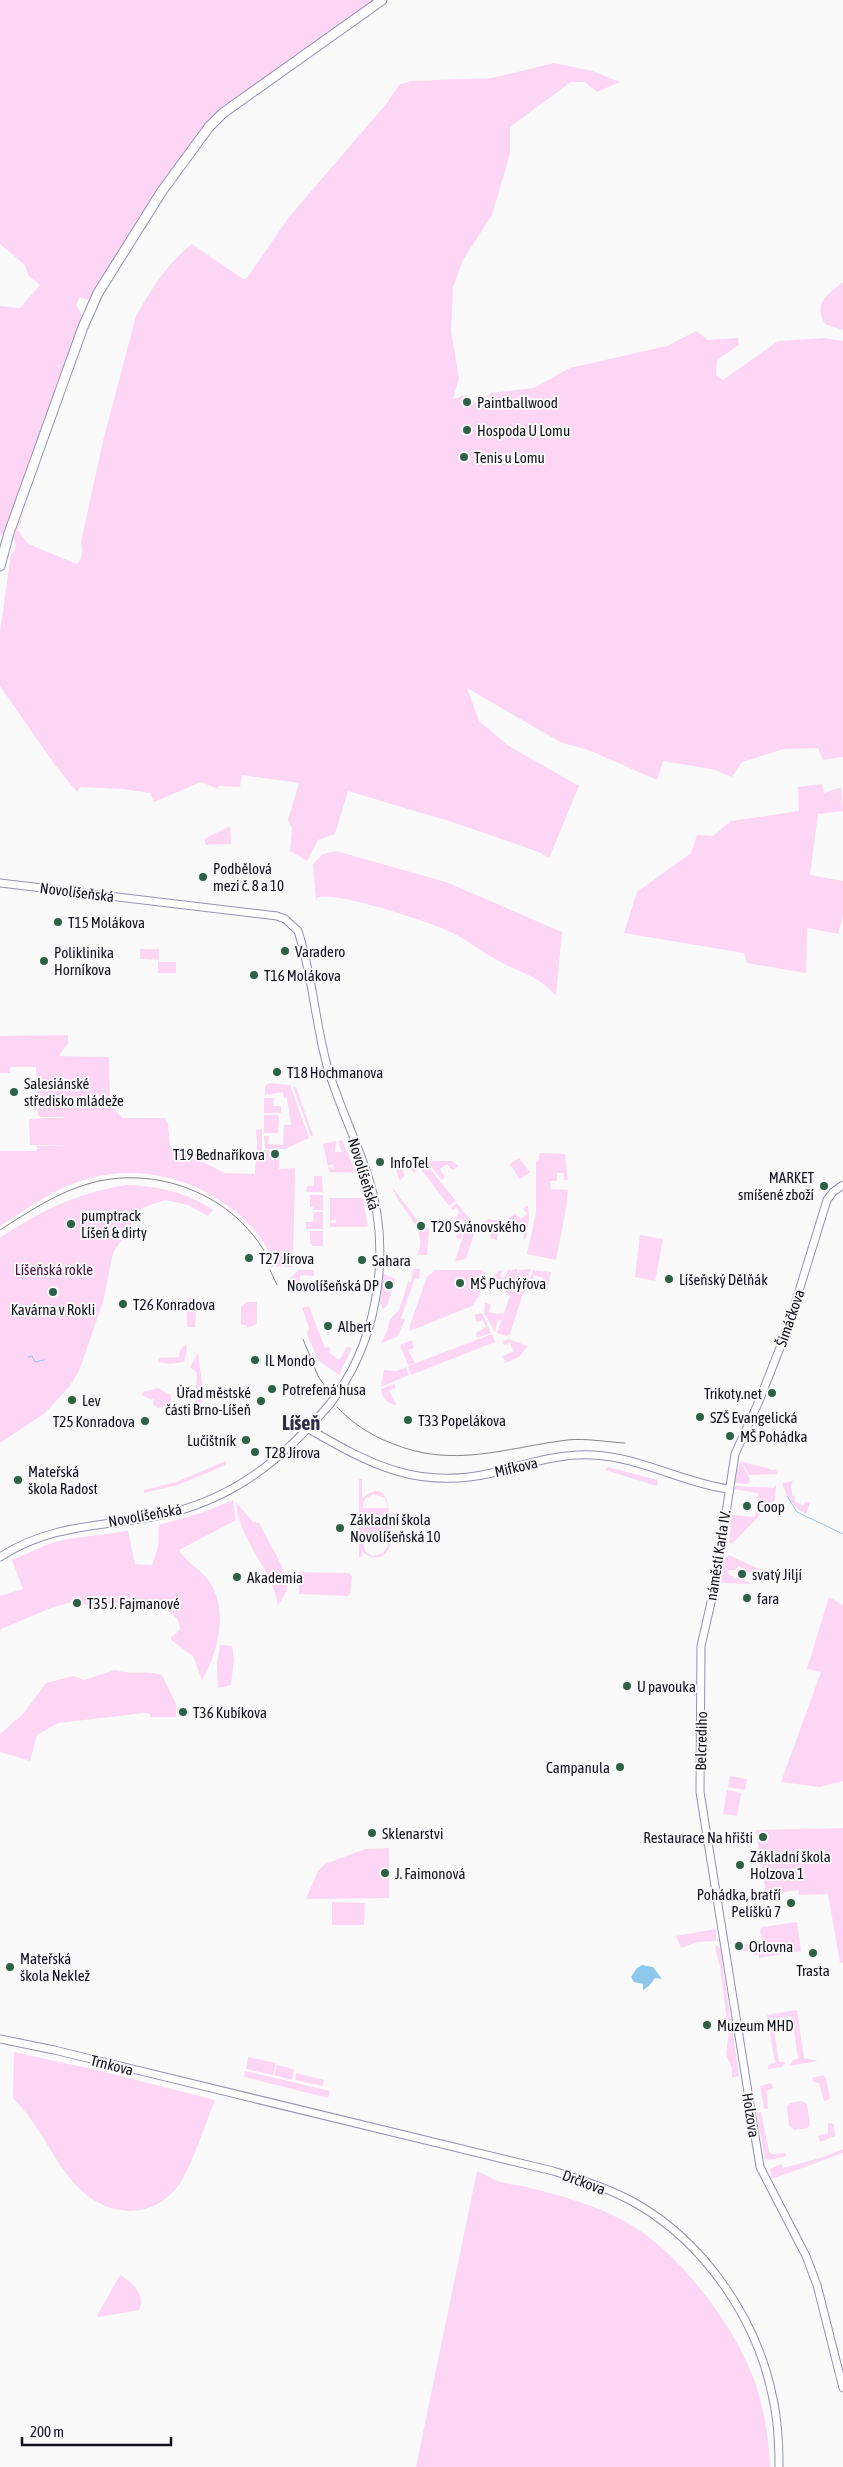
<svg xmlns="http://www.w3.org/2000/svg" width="843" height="2467" font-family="'Asap Condensed',sans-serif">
	<rect width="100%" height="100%" fill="#fafafa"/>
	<path fill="#fcd6f4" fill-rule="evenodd" d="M0,0H375L206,125L139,218L90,301L80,297L76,305L81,313L80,326L6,532L0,536V306L20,308L40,285L28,275L25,265L0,244Z
		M554,63L592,71L620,82L597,92L585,82H571L510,127V154L492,215L463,260L453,287L451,331L459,378L453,399L467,395L474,402L482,406L490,393L534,388L570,368L667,346L696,331L708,340L738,338L739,345L717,360L716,375L723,380L778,341L824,338L843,341V757L823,760L818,748L784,749L742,762L732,777L712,769L663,761L657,780L591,751L560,742L467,688L479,721L509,746L579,786L549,858L539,852L452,822L348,791L335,834L318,840L307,861L290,851L292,828L288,820L299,783L242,775L240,787L219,786L218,789L201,782L154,802L150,793L123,789L80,787L77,792L55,765L0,686V632L11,554C20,547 14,545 14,537L29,498L18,530L28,544L77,564C83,558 83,550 81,542L103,441L136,316C150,291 169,261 192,244L243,279L247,278L289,217L387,103L399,85L411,81L492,78Z
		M843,282V330L825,324C813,302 827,295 843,282Z
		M822,784L824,793L841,787L843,811L818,814L810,875L843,881V915L838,934L807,928L806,973L747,963L744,953L624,933L637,892L691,853L697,835L713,836L731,821L799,811L798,787Z
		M230,826L231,844L206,845L204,839Z
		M336,851L446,882L562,932L556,996C539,975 517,972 495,959C481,951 468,941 453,933C430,922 340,892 318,897L316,901L313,864L323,854Z
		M140,949H159V960L140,959Z
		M158,962H176V973H158Z
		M68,1035V1043L59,1056L109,1057L110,1105L122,1118H165L168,1124L170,1146L225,1173L255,1174L257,1143L256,1130L262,1129V1150L279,1151V1169L295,1168L293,1267L274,1266C270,1257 268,1248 262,1240C221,1183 141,1157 75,1183C48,1193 24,1211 0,1226V1151H37V1146H70L30,1145L29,1119L70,1117H41L38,1115L36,1067H10V1073H0V1036Z
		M269,1083L290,1085L309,1138L285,1149H265L264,1136H269L268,1144L283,1145L284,1125H291L287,1098H284L283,1092L265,1095V1086Z
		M293,1087H296L313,1135L311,1136Z
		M264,1098H274L273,1106H281V1113H264Z
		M264,1115H279L278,1133H264Z
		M342,1140L343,1142L356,1173L329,1172L328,1167L334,1169L333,1164L328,1166L323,1144L336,1141L335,1152H342L338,1141Z
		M539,1153L565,1154L568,1180H564V1173H557V1181H550L551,1189L568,1190L566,1209L556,1260L527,1254L536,1213V1161L539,1160Z
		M519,1158L530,1172L520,1179L510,1164Z
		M404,1161H413L419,1168L414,1173L408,1166L402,1171L405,1175L400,1181L396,1170L398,1164Z
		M415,1161H424L456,1201L449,1206Z
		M427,1161H452L459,1166L452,1170L447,1164L440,1169L445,1177L442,1180Z
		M314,1176H322L323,1192H306L307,1186H314Z
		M126,1185C157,1186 187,1192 213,1210L208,1216L188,1205L165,1200L142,1208L113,1253L103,1302L79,1371L69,1387L45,1413L0,1443V1238C41,1210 78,1193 126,1185Z
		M392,1187L419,1222L418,1224L421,1229L426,1226L429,1229L427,1255H417C430,1230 400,1210 392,1187Z
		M310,1195H323V1210H313V1207H310Z
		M330,1198H363L368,1227H330V1222L336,1223V1219L330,1221Z
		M457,1203L473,1223L452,1218L457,1217L459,1212L456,1208L453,1210L451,1207Z
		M528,1205L529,1219L526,1239L523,1238L525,1227L517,1225L515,1231L508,1229V1219L515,1213L521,1219L527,1214L523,1209Z
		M314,1212H323V1229H306V1222H313Z
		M489,1219L500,1221L497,1240L490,1238L492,1227L484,1224L482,1229L478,1228L480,1224Z
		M451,1220L466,1223L461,1239L456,1238L458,1227L450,1224L448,1231L441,1230Z
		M467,1224L476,1227L466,1259L455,1261Z
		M310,1231H323V1246H313L310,1243Z
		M640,1235L663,1239L655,1281L635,1277Z
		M413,1269H420L419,1279L415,1278L401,1318L405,1320L397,1337L381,1343L387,1331L390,1319L399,1310L408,1282H411Z
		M518,1269L510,1296L505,1294L507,1283L499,1281L497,1287L491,1285L498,1271L503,1270L500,1277L504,1278L508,1270Z
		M531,1269L510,1334L507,1336L497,1333L519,1270Z
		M299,1270H314V1276L300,1275V1282L292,1283L290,1278Z
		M435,1270H482L486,1275L479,1296L472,1306L410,1331V1325L427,1277Z
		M533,1270L551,1272L547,1292L540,1288L543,1278L534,1275L533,1280L530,1279Z
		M383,1274L396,1279L387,1306L383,1309L380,1303Z
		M192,1297L195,1305L193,1311L196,1313L195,1327H187V1298Z
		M246,1302H257V1324L247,1328L246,1325H241V1307Z
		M485,1302L491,1305L489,1312L497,1314L504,1313L502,1321L498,1320L495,1332L484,1313Z
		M309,1306L325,1348L330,1347L329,1353L339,1360L347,1347L352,1348L339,1375L318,1360L307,1334L309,1328L302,1308Z
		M482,1313L491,1333L477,1338L476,1333L486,1327L483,1320L477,1322L474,1315Z
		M492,1334L495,1342L411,1375L408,1366Z
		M508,1339L528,1346L519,1357L505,1363L503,1356L513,1351L510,1343L504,1345L503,1341Z
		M412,1340L414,1348L408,1350L415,1363L408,1365L400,1345Z
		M186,1344L187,1350L184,1362L170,1364L158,1362L159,1358L179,1357L180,1350Z
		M198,1353L203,1391L200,1414L195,1410L197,1373L190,1367Z
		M406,1367L409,1375L381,1387L384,1370L397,1371Z
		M394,1384L396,1388L389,1391L397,1405C387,1404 382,1398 381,1389Z
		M158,1388L171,1395V1414H163L166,1402L163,1407L157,1408L153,1404L154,1398L151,1400L142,1395L143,1392Z
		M226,1461V1465L178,1485L144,1493V1490L176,1482Z
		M740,1461L750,1479L749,1484L734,1483Z
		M741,1461L773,1470L776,1469L777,1474L749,1475Z
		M608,1467L658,1480L657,1486L605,1470Z
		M359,1479H362V1499C395,1469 390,1531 390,1546C385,1560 371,1561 362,1551V1557H359ZM373,1494L385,1498L388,1508H362L365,1499ZM388,1532V1546L383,1553L373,1556L366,1552L362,1540H387Z
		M793,1481L791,1486L792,1495L795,1497L794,1501L804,1506L805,1502L810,1503L806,1514C793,1508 787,1497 782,1483Z
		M776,1484L775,1500L765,1508L757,1507L758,1493L734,1489L736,1486L774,1488Z
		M233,1500L236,1520L179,1550C185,1561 198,1568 206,1577C230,1605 219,1651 202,1680L193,1656L171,1640V1637L180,1630C181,1595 104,1603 82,1605L81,1600H78L51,1608L1,1629L0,1632V1596L23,1589L12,1560L49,1544L67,1539L128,1531L135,1564L152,1565L158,1547L159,1525L201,1513Z
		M236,1502L253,1522L259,1523L282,1566L287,1590L278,1606C274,1570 239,1543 236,1502Z
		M756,1512L761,1514L732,1544L729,1543L732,1515L755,1517Z
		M729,1555L765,1572V1576L750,1584L722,1583L720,1581L723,1560ZM738,1566L741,1567L740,1571L754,1573L755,1579L751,1583L738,1578L734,1579V1577L728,1574L729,1570H736Z
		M299,1572L349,1573L352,1577L350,1594L348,1596L299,1594Z
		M829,1597L843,1605V1781L820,1787L781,1782L821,1672L807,1669Z
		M220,1645L232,1646L234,1659L231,1685L218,1688L217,1663Z
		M115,1670C130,1675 146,1670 162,1675L176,1704V1717H150V1714L145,1713L58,1723L37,1735L30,1761L0,1752V1734L24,1713L46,1683L73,1676L84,1680Z
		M730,1776L747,1779L745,1790L728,1787Z
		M727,1790L741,1793L737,1816L723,1814Z
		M843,1828V1963H840L828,1894L799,1895L798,1890L766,1895L756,1830Z
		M389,1848V1898L306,1899L318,1871L325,1864L365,1849Z
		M332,1902L365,1903L364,1925H332Z
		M797,1922L801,1951L759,1958V1954L754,1955L752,1951H743L744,1945L762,1942L760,1930L762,1927Z
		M716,1929V1941L698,1942L681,1948L676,1936Z
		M717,1945L720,1948L739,2076L732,2078V2068L726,2054L729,2032L726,2014L720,1966L715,1948Z
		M797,2010L804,2058L818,2061L789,2066L793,2060L798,2059L792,2016L772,2019L779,2062H786L782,2067L768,2069V2065L775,2063L767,2015Z
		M14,2052L101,2071L215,2100C206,2122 189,2175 175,2190C144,2224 99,2213 73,2182C51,2156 39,2124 13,2098Z
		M248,2057L276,2063L273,2075L246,2069Z
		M277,2065L294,2069L292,2080L274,2075Z
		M245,2071L330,2091L328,2098L244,2077Z
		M296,2073L324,2080L323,2086L295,2080Z
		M823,2075L826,2078L830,2099L824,2101L819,2083L813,2082L812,2078Z
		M771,2083L773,2088L767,2091L768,2109H764L760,2086Z
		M802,2101L807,2104L810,2125L807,2128L794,2130L789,2125L787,2106L790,2103Z
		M761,2112L769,2152L774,2154L785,2153L787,2156L769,2160L765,2159L757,2113Z
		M828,2123L834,2124L835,2136L820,2142L818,2136L828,2133Z
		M843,2149V2153L772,2179L770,2169L781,2164L783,2168L820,2158Z
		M477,2171C485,2174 493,2180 501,2182C507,2184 516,2185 523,2186C558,2195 594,2204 626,2222C679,2251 735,2326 755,2382C764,2409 769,2438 770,2467H416Z
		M120,2275C131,2281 147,2295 139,2310L98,2317V2314Z"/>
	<path fill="#8ec9eb" d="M642,1965L653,1967L662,1979L655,1978L649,1986L643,1990V1984L634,1982L631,1977L637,1968Z"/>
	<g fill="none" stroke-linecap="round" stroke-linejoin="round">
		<path stroke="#8ec9eb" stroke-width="1" d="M28,1357L32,1356L35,1362L44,1360
			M787,1496L797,1512L843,1534"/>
		<g stroke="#9192b2" stroke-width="9">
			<path id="minor" d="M0,883L277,916L285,919L298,931C313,976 315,1024 328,1069C339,1105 356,1140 368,1176C391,1246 380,1333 337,1394
				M843,1185L833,1192L827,1200L787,1330L759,1401L735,1454L715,1585L701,1646L700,1792L760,2167L806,2256L817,2285L843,2388
				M309,1429C371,1465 418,1490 492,1473C524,1465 559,1453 593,1455C640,1457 683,1483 729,1489
				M0,1557C51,1524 100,1527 157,1516C232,1501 282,1460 330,1404
				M0,2039L54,2050L553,2171C582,2180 611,2189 637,2204C706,2244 758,2321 773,2399C778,2421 779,2445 779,2467"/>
		</g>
		<g stroke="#9192b2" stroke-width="11">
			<path id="major" d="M0,566L9,533L83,327L98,293L162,191L209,127L223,113L382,0"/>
		</g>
		<use href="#minor" stroke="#fff" stroke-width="7"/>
		<use href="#major" stroke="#fff" stroke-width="9"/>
		<path stroke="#85858a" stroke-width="1" d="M0,1230C28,1212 58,1192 91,1183C161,1164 242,1198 272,1266
			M270,1270L277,1285
			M303,1339L318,1376L329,1392
			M337,1407C352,1423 370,1435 391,1443C453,1469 504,1448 567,1440C586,1438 606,1442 625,1443"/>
		<g stroke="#9192b2" stroke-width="9" stroke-linecap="butt">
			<path id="minor-bridge" d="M330,1404L337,1394"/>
		</g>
		<use href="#minor-bridge" stroke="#fff" stroke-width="7"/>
	</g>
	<g fill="#2d6248" stroke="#fafafa" stroke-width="2">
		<circle cx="467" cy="402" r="5"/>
		<circle cx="467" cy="430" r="5"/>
		<circle cx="464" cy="457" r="5"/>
		<circle cx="203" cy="877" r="5"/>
		<circle cx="58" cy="922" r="5"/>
		<circle cx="285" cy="951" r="5"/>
		<circle cx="44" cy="961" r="5"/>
		<circle cx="254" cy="975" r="5"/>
		<circle cx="277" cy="1072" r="5"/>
		<circle cx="14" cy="1092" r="5"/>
		<circle cx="275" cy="1154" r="5"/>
		<circle cx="380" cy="1162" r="5"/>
		<circle cx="824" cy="1186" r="5"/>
		<circle cx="71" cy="1224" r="5"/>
		<circle cx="421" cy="1226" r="5"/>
		<circle cx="249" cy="1258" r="5"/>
		<circle cx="362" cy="1260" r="5"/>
		<circle cx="669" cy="1279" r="5"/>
		<circle cx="460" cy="1283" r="5"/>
		<circle cx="389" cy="1285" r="5"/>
		<circle cx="53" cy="1292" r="5"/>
		<circle cx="123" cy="1304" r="5"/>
		<circle cx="328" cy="1326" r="5"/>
		<circle cx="255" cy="1360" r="5"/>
		<circle cx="272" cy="1389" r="5"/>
		<circle cx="772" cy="1393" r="5"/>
		<circle cx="72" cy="1400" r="5"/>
		<circle cx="261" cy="1401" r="5"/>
		<circle cx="700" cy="1417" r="5"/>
		<circle cx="408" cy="1420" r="5"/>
		<circle cx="145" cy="1421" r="5"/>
		<circle cx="730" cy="1436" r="5"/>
		<circle cx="246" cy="1440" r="5"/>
		<circle cx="255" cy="1452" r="5"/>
		<circle cx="18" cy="1480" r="5"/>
		<circle cx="747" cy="1506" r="5"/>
		<circle cx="340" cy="1528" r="5"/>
		<circle cx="742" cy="1574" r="5"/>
		<circle cx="237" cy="1577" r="5"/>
		<circle cx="747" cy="1598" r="5"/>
		<circle cx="77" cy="1603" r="5"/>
		<circle cx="627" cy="1686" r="5"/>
		<circle cx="183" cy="1712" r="5"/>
		<circle cx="620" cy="1767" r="5"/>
		<circle cx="372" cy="1833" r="5"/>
		<circle cx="763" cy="1837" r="5"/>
		<circle cx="740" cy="1865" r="5"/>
		<circle cx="385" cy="1873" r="5"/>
		<circle cx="791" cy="1903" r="5"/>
		<circle cx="739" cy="1946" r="5"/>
		<circle cx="813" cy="1953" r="5"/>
		<circle cx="10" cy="1967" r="5"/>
		<circle cx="707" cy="2025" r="5"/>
	</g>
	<g text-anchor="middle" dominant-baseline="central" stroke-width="4" stroke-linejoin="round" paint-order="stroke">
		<g font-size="15" fill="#11111c" stroke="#fafafa" text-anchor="start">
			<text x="477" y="402">Paintballwood</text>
			<text x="477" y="430">Hospoda U Lomu</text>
			<text x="474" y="457">Tenis u Lomu</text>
			<text x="213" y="868">Podbělová<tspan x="213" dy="17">mezi č. 8 a 10</tspan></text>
			<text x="68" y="922">T15 Molákova</text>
			<text x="295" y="951">Varadero</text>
			<text x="54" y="952">Poliklinika<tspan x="54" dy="17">Horníkova</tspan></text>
			<text x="264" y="975">T16 Molákova</text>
			<text x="287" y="1072">T18 Hochmanova</text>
			<text x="24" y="1083">Salesiánské<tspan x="24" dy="17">středisko mládeže</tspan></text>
			<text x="265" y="1154" text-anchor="end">T19 Bednaříkova</text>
			<text x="390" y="1162">InfoTel</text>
			<text x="814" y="1177" text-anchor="end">MARKET<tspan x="814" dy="17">smíšené zboží</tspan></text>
			<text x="81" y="1215">pumptrack<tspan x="81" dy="17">Líšeň &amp; dirty</tspan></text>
			<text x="431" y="1226">T20 Svánovského</text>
			<text x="259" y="1258">T27 Jírova</text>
			<text x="372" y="1260">Sahara</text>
			<text x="679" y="1279">Líšeňský Dělňák</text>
			<text x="470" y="1283">MŠ Puchýřova</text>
			<text x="379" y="1285" text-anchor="end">Novolíšeňská DP</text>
			<text x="133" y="1304">T26 Konradova</text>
			<text x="53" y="1309" text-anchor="middle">Kavárna v Rokli</text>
			<text x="338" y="1326">Albert</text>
			<text x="265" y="1360">IL Mondo</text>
			<text x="282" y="1389">Potrefená husa</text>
			<text x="251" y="1392" text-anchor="end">Úřad městské<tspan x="251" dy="17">části Brno-Líšeň</tspan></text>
			<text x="762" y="1393" text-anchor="end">Trikoty.net</text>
			<text x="82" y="1400">Lev</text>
			<text x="710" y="1417">SZŠ Evangelická</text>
			<text x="418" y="1420">T33 Popelákova</text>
			<text x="135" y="1421" text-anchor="end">T25 Konradova</text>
			<text x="740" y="1436">MŠ Pohádka</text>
			<text x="236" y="1440" text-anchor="end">Lučištník</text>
			<text x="265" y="1452">T28 Jírova</text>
			<text x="28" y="1471">Mateřská<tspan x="28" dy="17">škola Radost</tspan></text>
			<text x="757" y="1506">Coop</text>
			<text x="350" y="1519">Základní škola<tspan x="350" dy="17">Novolíšeňská 10</tspan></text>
			<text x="752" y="1574">svatý Jiljí</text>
			<text x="247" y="1577">Akademia</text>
			<text x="757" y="1598">fara</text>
			<text x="87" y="1603">T35 J. Fajmanové</text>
			<text x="637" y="1686">U pavouka</text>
			<text x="193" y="1712">T36 Kubíkova</text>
			<text x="610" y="1767" text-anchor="end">Campanula</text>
			<text x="382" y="1833">Sklenarstvi</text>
			<text x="753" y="1837" text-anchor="end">Restaurace Na hřišti</text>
			<text x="750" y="1856">Základní škola<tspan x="750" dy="17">Holzova 1</tspan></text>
			<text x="395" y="1873">J. Faimonová</text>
			<text x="781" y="1894" text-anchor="end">Pohádka, bratří<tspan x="781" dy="17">Pelíšků 7</tspan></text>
			<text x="749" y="1946">Orlovna</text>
			<text x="20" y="1958">Mateřská<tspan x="20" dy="17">škola Neklež</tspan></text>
			<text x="813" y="1970" text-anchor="middle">Trasta</text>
			<text x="717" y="2025">Muzeum MHD</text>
		</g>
		<g font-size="15" fill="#11111c" stroke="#fafafa">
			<text transform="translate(77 892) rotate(7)">Novolíšeňská</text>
			<text transform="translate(364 1174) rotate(73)">Novolíšeňská</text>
			<text transform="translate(790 1318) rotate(-71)">Šimáčkova</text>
			<text transform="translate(516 1467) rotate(-13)">Mifkova</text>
			<text transform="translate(145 1515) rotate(-10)">Novolíšeňská</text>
			<text transform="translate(718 1555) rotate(-81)">náměstí Karla IV.</text>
			<text transform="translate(701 1741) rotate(-89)">Belcrediho</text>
			<text transform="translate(112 2065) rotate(14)">Trnkova</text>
			<text transform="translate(751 2115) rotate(81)">Holzova</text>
			<text transform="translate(584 2182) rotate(20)">Drčkova</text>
		</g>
		<g font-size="15" fill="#491043" stroke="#fafafa">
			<text x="54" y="1269">Líšeňská rokle</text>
		</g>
		<g font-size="20" font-weight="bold" fill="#2e2e48" stroke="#fafafa">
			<text x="301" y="1422">Líšeň</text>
		</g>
	</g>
	<path d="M22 2437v8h149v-8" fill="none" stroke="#11111c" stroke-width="2.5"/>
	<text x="30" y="2437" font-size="15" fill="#11111c" stroke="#fafafa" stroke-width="4" paint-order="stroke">200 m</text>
</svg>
